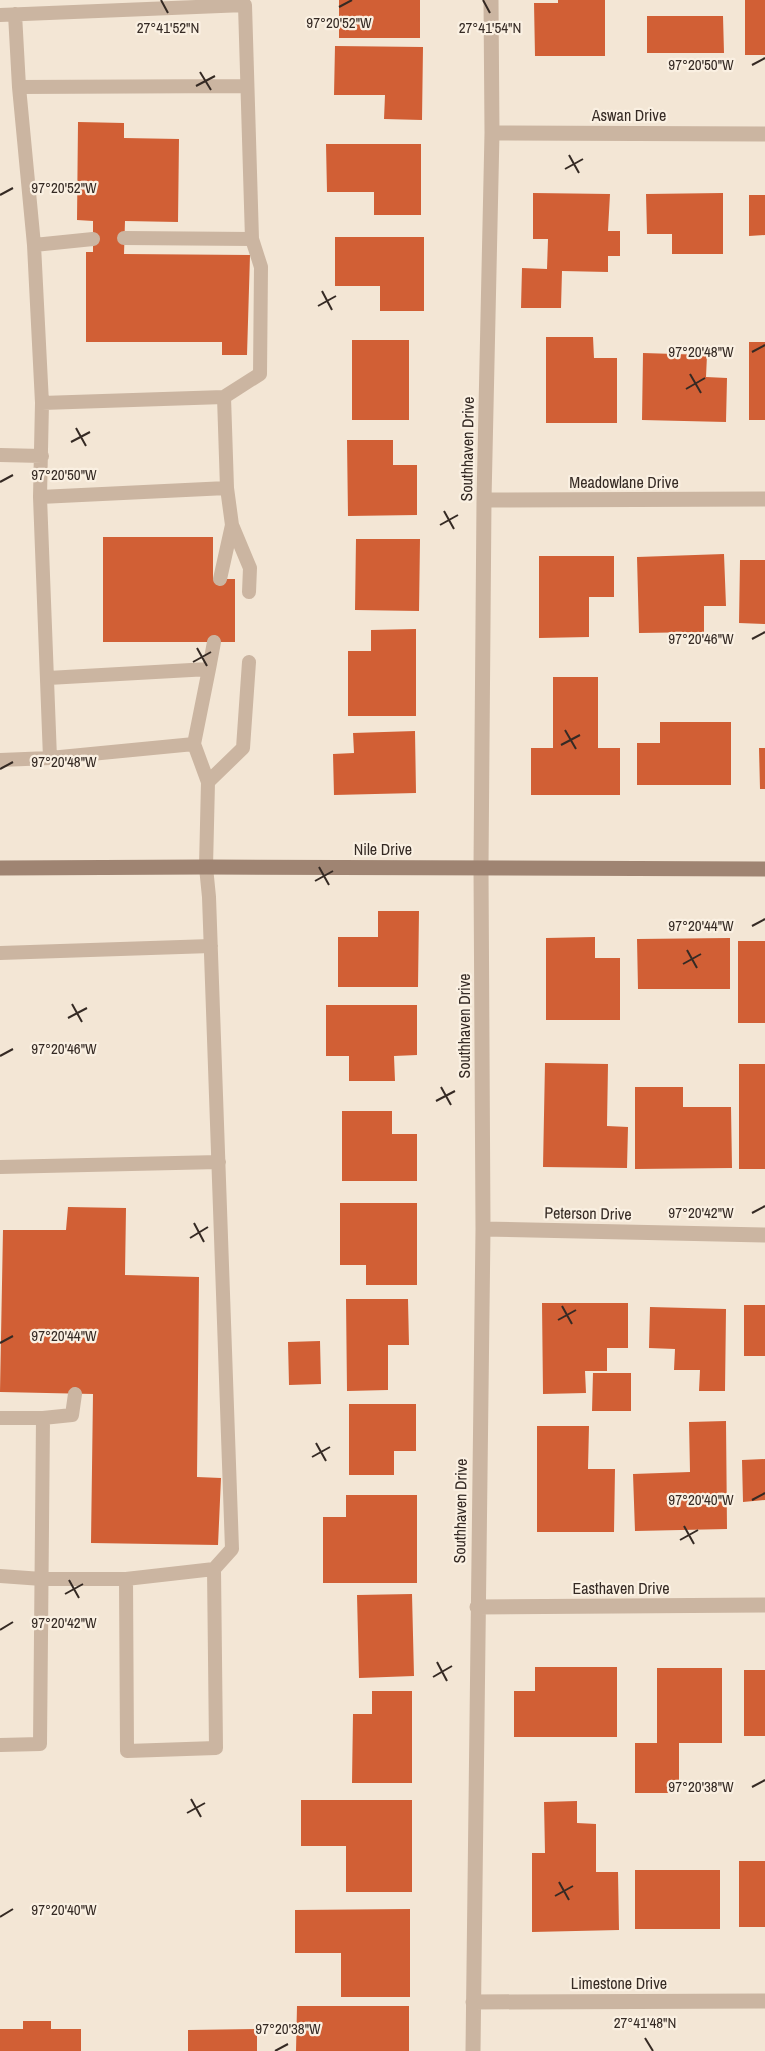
<svg xmlns="http://www.w3.org/2000/svg" width="765" height="2051" font-family="'Archivo Narrow',sans-serif">
	<rect width="100%" height="100%" fill="#f3e6d5"/>
	<path fill="#d15f35" d="M339,0H420V38H339Z
		M558,0H605V56H535L534,3H558Z
		M745,0H765V55H745Z
		M647,16H723L724,53H647Z
		M335,46L423,47L422,120L384,119L385,95H334Z
		M78,122L124,123V138L179,139L178,222L125,221L124,254L250,255L247,355H222V342H86V252H93V221L77,220Z
		M326,144H421V215H374V192H327Z
		M533,193L610,194L608,231H620V256H608V272L562,271L561,308H521L522,268L547,269L548,239H533Z
		M723,193V254H672V234H647L646,194Z
		M749,195H765V235L749,236Z
		M335,237H424V311H380V286H335Z
		M546,337H593L594,358H617V423H546Z
		M352,340H409V420H352Z
		M749,342H765V420H749Z
		M643,353L707,355L706,377L727,378L726,422L642,420Z
		M347,440H393V465H417V515L348,516Z
		M103,537H213V579H235V642H103Z
		M356,539H420L419,611L355,610Z
		M724,554L726,606H704V632L639,633L637,557Z
		M539,556H614V597H589V637L539,638Z
		M740,560H765V624L739,623Z
		M416,629V716H348V651H371V630Z
		M553,677H598V748H620V795H531V748H553Z
		M660,722H731V785H637V743H660Z
		M415,731L416,793L334,795L333,754L354,753L353,733Z
		M759,748H765V789H760Z
		M378,911H419L418,987H338V937H378Z
		M595,937V958H620V1020H546V938Z
		M730,938V989H638L637,939Z
		M738,941H765V1023H738Z
		M326,1005H417V1055L394,1056L395,1081H349V1056H326Z
		M545,1063L608,1064L607,1126L628,1127L627,1168L543,1167Z
		M739,1064H765V1169H739Z
		M635,1087H683V1107H731L732,1168L635,1169Z
		M342,1111H392V1134H417V1181H342Z
		M340,1203H417V1285H366V1265H340Z
		M68,1207L126,1208L125,1275L199,1277L197,1477L221,1478L218,1545L91,1543L93,1394L0,1392L3,1230H66Z
		M346,1299H408L409,1345H388V1390L347,1391Z
		M542,1303H628V1348H607V1371H585L586,1393L543,1394Z
		M744,1305H765V1356H744Z
		M650,1307L726,1309L725,1391H699L700,1370H674L675,1349L649,1348Z
		M320,1341L321,1384L289,1385L288,1342Z
		M593,1373H631V1411H592Z
		M349,1404H416V1451H394V1475H349Z
		M726,1421L727,1529L635,1531L633,1474L690,1472L689,1422Z
		M537,1426H589L588,1469H615L614,1532H537Z
		M765,1459V1500L743,1502L742,1460Z
		M346,1495H417V1583H323V1517H346Z
		M412,1594L414,1676L359,1678L357,1595Z
		M535,1667H617V1737H514V1691H535Z
		M657,1668H722V1743H679V1793H635V1743H657Z
		M744,1670H765V1736H744Z
		M372,1691H412V1783H352L353,1714H372Z
		M301,1800H412V1892H346V1846H301Z
		M577,1801V1823L596,1824V1872H618L619,1930L532,1932V1853H545L544,1802Z
		M739,1861H765V1927H739Z
		M635,1870H720V1929H635Z
		M410,1909V1997H341V1953H295V1910Z
		M297,2006H409V2051H296Z
		M23,2021H51V2029H81V2051H0V2029H23Z
		M257,2029V2051H188V2030Z"/>
	<g fill="none" stroke-linecap="round" stroke-linejoin="round">
		<path stroke="#cbb5a1" stroke-width="14" d="M15,14L19,87L34,245L93,239
			M0,15L245,5L252,239L124,238
			M19,87L246,86
			M42,403L224,397
			M0,455L42,456
			M227,488L232,525
			M40,497L227,488L224,397L260,374L261,267L252,239
			M220,579L232,525L250,568L249,592
			M209,669L214,642
			M48,678L209,669L194,744L50,758
			M194,744L208,782
			M0,760L50,758L40,497L42,403L34,245
			M0,953L211,946
			M0,1167L219,1162
			M0,1418H43L72,1415L75,1394
			M214,1569L232,1549L209,897L206,867L208,782L243,748L249,662
			M0,1576L42,1579H126L214,1569L216,1748L127,1751L126,1579
			M0,1745L40,1744L43,1418"/>
		<path stroke="#cbb5a1" stroke-width="15" d="M492,133L765,134
			M484,500L765,499
			M483,1229L765,1235
			M477,1607L765,1605
			M473,2002L765,2001
			M473,2051L483,1229L481,867L484,500L492,133L491,0"/>
		<path stroke="#9f8472" stroke-width="15" d="M0,868L206,867L765,869"/>
	</g>
	<path fill="none" stroke="#352a24" stroke-width="2" d="M161,0L168,13M483,0L490,13M339,7L352,0M752,65L765,58M200,72L211,90M196,86L215,76M569,155L579,173M565,169L583,159M0,195L13,188M322,291L332,310M318,306L336,296M752,352L765,345M690,374L701,393M686,389L705,378M76,428L86,446M71,442L90,432M0,482L13,475M444,511L454,529M440,525L458,515M752,639L765,632M197,648L207,666M193,662L211,652M565,730L576,749M561,745L580,735M0,769L13,762M319,867L329,885M315,881L333,871M752,926L765,919M687,950L697,968M683,964L701,954M72,1004L82,1022M68,1018L87,1008M0,1056L13,1049M441,1087L451,1105M436,1101L455,1091M752,1213L765,1206M194,1223L204,1242M190,1238L208,1227M562,1306L572,1324M558,1320L576,1310M0,1343L13,1336M316,1443L326,1461M312,1457L330,1447M752,1500L765,1493M684,1526L694,1544M680,1540L698,1530M69,1580L79,1598M65,1594L83,1584M0,1630L13,1622M437,1662L447,1681M433,1677L452,1666M752,1787L765,1780M191,1799L201,1817M187,1813L205,1803M559,1882L569,1900M555,1896L573,1886M0,1917L13,1909M645,2038L653,2051M275,2051L288,2044"/>
	<g text-anchor="middle" dominant-baseline="central" stroke-width="4.5" stroke-linejoin="round" paint-order="stroke">
		<g font-size="16" fill="#352a24" stroke="#faf0e2">
			<text x="629" y="115">Aswan Drive</text>
			<text transform="translate(467 449) rotate(-89)">Southhaven Drive</text>
			<text x="624" y="482">Meadowlane Drive</text>
			<text x="383" y="849">Nile Drive</text>
			<text transform="translate(464 1026) rotate(-90)">Southhaven Drive</text>
			<text transform="translate(588 1213) rotate(1)">Peterson Drive</text>
			<text transform="translate(460 1511) rotate(-89)">Southhaven Drive</text>
			<text x="621" y="1588">Easthaven Drive</text>
			<text x="619" y="1983">Limestone Drive</text>
		</g>
	</g>
	<g font-size="15" text-anchor="middle" fill="#352a24" stroke="#faf0e2" stroke-width="4.5" stroke-linejoin="round" paint-order="stroke">
		<text x="339" y="28">97°20'52"W</text>
		<text x="168" y="33">27°41'52"N</text>
		<text x="490" y="33">27°41'54"N</text>
		<text x="701" y="70">97°20'50"W</text>
		<text x="64" y="193">97°20'52"W</text>
		<text x="701" y="357">97°20'48"W</text>
		<text x="64" y="480">97°20'50"W</text>
		<text x="701" y="644">97°20'46"W</text>
		<text x="64" y="767">97°20'48"W</text>
		<text x="701" y="931">97°20'44"W</text>
		<text x="64" y="1054">97°20'46"W</text>
		<text x="701" y="1218">97°20'42"W</text>
		<text x="64" y="1341">97°20'44"W</text>
		<text x="701" y="1505">97°20'40"W</text>
		<text x="64" y="1628">97°20'42"W</text>
		<text x="701" y="1792">97°20'38"W</text>
		<text x="64" y="1915">97°20'40"W</text>
		<text x="645" y="2028">27°41'48"N</text>
		<text x="288" y="2034">97°20'38"W</text>
	</g>
</svg>
